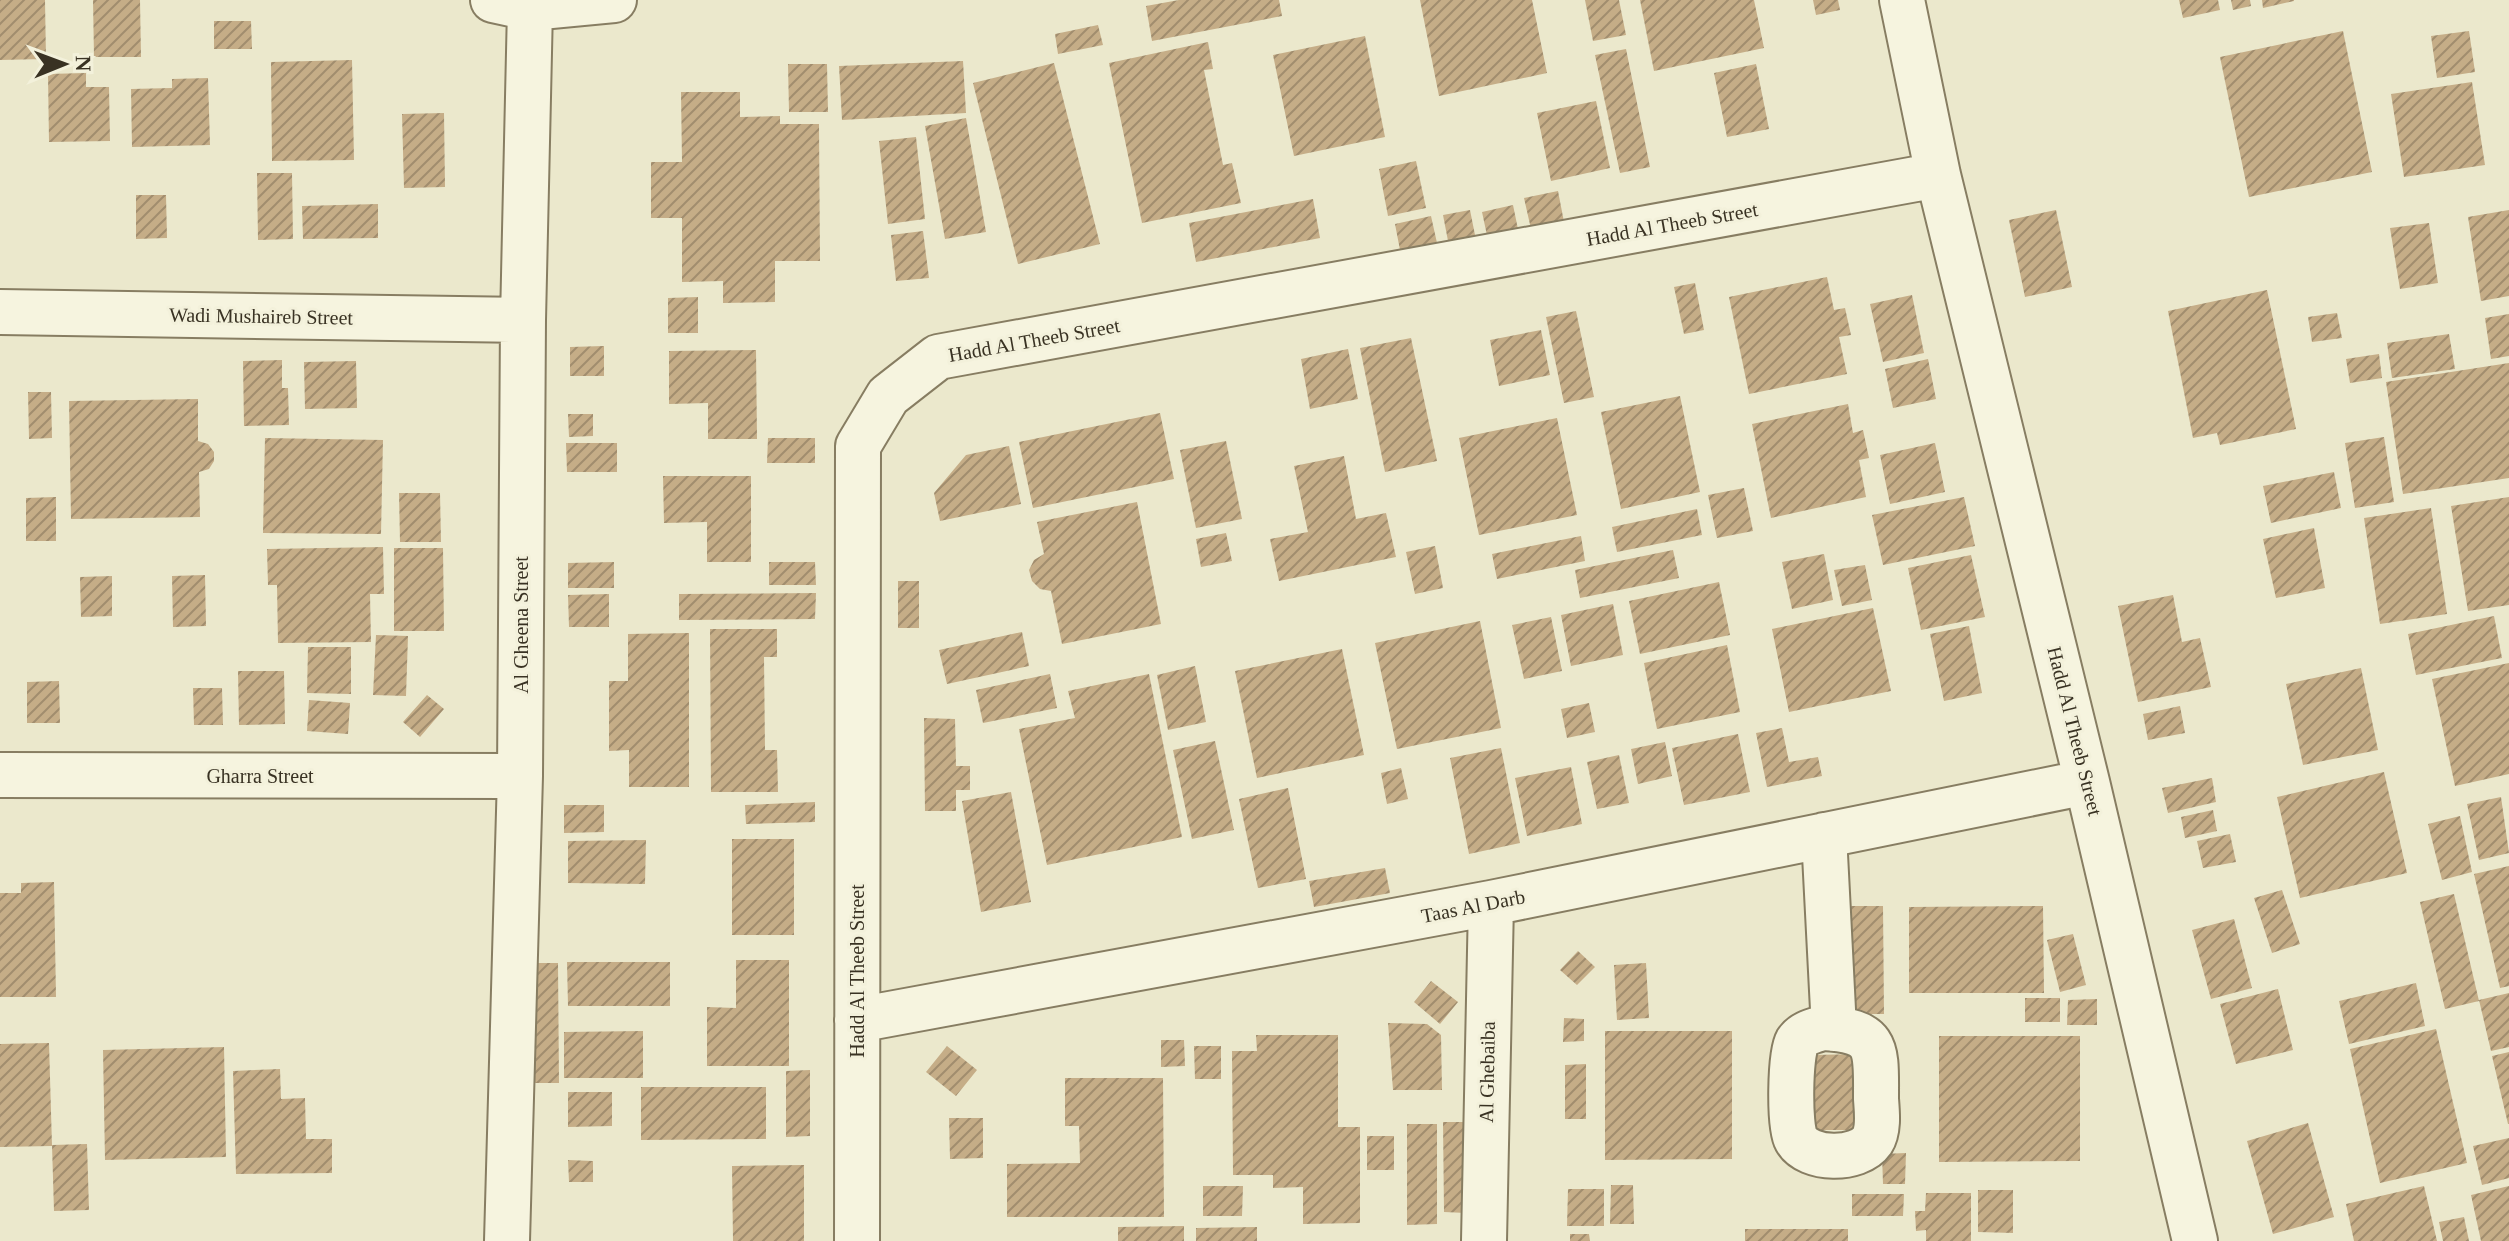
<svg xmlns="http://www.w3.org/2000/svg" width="2509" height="1241" font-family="Georgia,serif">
	<defs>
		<pattern id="building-hatch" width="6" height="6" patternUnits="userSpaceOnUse" patternTransform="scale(2)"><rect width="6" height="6" fill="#c5ad87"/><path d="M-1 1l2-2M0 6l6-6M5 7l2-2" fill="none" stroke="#a18d6e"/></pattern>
	</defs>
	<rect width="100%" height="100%" fill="#ebe8cc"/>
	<path fill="url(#building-hatch)" d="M0,0H45L46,59L0,60Z
		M93,0H140L141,57H94Z
		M1179,0H1279L1282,16L1152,41L1146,6Z
		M1420,0H1532L1547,73L1439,96Z
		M1585,0H1619L1626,35L1593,41Z
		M1640,0H1754L1764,48L1654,71Z
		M1813,0H1838L1840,10L1816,15Z
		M2179,0H2218L2220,10L2183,18Z
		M2231,0H2250L2251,6L2233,10Z
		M2262,0H2294V1L2263,8Z
		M214,21H251L252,49H214Z
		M1098,25L1103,45L1058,54L1055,34Z
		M2343,31L2372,172L2249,197L2220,57Z
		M2469,31L2475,72L2437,78L2431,36Z
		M1365,36L1385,137L1294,156L1273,55Z
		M1208,42L1213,69L1204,70L1223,165L1232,163L1241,203L1142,223L1109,63Z
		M1626,49L1650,167L1620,173L1595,55Z
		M352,60L354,160L272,161L271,62Z
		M963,61L966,113L842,120L839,66Z
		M1054,63L1100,244L1018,264L973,83Z
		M788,64H827L828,112H789Z
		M1756,64L1769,129L1727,137L1714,73Z
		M86,73V87H109L110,141L49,142L48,74Z
		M208,78L210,145L132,147L131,89L172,88V79Z
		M2472,82L2485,165L2404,177L2391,94Z
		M681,92H740V117L780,116V124H819L820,261H775V302L723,303V281L682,282V218H651V162H682Z
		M1596,101L1610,168L1551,181L1537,113Z
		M444,113L445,187L404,188L402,114Z
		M966,118L986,232L945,239L925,126Z
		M916,137L925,219L888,224L879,141Z
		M1416,161L1426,208L1388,216L1379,169Z
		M257,173H292L293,239L258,240Z
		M1558,191L1564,222L1531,229L1524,198Z
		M136,195H166L167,238L136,239Z
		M1313,199L1320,238L1196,262L1189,223Z
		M378,204V238L303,239L302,206Z
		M1513,205L1519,234L1488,240L1482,212Z
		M1470,210L1476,240L1449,246L1443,215Z
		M2056,210L2072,287L2025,297L2009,220Z
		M2509,210V296L2481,301L2468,217Z
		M1431,216L1437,243L1400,250L1395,224Z
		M2429,223L2438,283L2400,289L2390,228Z
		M923,231L929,278L896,281L891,235Z
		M1827,277L1834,310L1845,308L1851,335L1839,337L1847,374L1749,394L1729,297Z
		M1695,283L1704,330L1684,334L1674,287Z
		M2267,290L2296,429L2220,445L2217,433L2193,438L2168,311Z
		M1912,295L1924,353L1883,362L1870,304Z
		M698,297V333H668V298Z
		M1576,311L1594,397L1564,403L1546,317Z
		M2337,313L2342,338L2312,342L2308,317Z
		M2509,314V356L2491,359L2485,318Z
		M1541,330L1550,375L1499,386L1490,340Z
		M2449,334L2455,369L2392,378L2387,343Z
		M1411,338L1437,461L1385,472L1360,348Z
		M604,346V376H570V347Z
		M1348,349L1358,399L1310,409L1301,359Z
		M756,350L757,439H708V403L669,404V351Z
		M2379,354L2382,378L2350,383L2346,359Z
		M1928,359L1936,399L1893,408L1885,369Z
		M282,360V388H288L289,425L244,426L243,361Z
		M356,361L357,408L305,409L304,362Z
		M2509,363V478L2403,494L2386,382Z
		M28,392H51L52,438L29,439Z
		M1680,396L1700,492L1621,509L1601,412Z
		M198,399V441L208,444L214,452V461L209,469L199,472L200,517L71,519L69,401Z
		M1848,404L1853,433L1863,430L1869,458L1859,460L1866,497L1771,518L1752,424Z
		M1160,413L1174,479L1033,508L1019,442Z
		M568,414H593V436L569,437Z
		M1557,418L1577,515L1479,535L1459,438Z
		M2384,437L2394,502L2355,508L2345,443Z
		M265,438L383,440L381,534L263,533Z
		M768,438H815V463H767Z
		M1226,441L1242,519L1196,528L1180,450Z
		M566,443H617V472H567Z
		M1935,443L1945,492L1890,504L1880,455Z
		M1009,446L1021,504L940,521L934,493L966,455Z
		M1344,456L1356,519L1386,513L1396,557L1279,581L1270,539L1308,532L1294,466Z
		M2334,472L2341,508L2271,523L2263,486Z
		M663,476H751V562H707V522L664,523Z
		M1744,488L1753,531L1717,538L1708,495Z
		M399,493H440L441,542H400Z
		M56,497V541H26V498Z
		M1964,497L1975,546L1883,565L1872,515Z
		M2509,497V605L2468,611L2451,506Z
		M1137,502L1161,624L1062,644L1051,591L1040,589L1032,581L1029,570L1034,560L1044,554L1037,522Z
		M2431,508L2447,614L2380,624L2364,518Z
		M1697,509L1702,535L1617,552L1612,527Z
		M2314,528L2325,588L2276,598L2263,539Z
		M1226,533L1232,561L1201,567L1196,539Z
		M1581,536L1585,561L1497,579L1492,554Z
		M1435,546L1443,588L1415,594L1406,552Z
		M383,547L384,594H370L371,642L278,643L277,585H268L267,549Z
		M394,548H443L444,631H394Z
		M1673,550L1679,578L1580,598L1575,570Z
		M1824,554L1833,600L1792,609L1782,562Z
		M1971,555L1985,617L1921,630L1908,568Z
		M614,562V588H568V563Z
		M769,562H815L816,585H769Z
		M1865,565L1872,600L1842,606L1834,570Z
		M205,575L206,626L173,627L172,576Z
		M112,576V616L81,617L80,577Z
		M898,581H919V628H898Z
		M1719,582L1730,635L1640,654L1629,601Z
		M816,593L815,619L679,620V594Z
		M609,594V627H569L568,595Z
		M2173,595L2182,642L2200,638L2211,687L2138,702L2118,606Z
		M1613,604L1623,655L1571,666L1561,615Z
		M1873,608L1891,691L1789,712L1772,629Z
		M2494,616L2502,658L2416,675L2408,634Z
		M1551,617L1562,671L1524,679L1512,625Z
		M1480,621L1501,728L1397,749L1375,643Z
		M1969,626L1982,693L1944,701L1930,634Z
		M710,629H777V657H764L765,750H777L778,792H711Z
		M1022,632L1029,666L947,684L939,650Z
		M689,633V787H629V750L609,751V681H628V634Z
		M376,635L408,636L406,696L373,695Z
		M1727,645L1740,712L1657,729L1644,663Z
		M308,647H351V694L307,693Z
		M1342,649L1364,755L1257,778L1235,671Z
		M2509,663V774L2455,786L2432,679Z
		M1195,666L1206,722L1168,730L1157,675Z
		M2361,668L2378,750L2303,765L2286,684Z
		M238,671H284L285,724L239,725Z
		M1050,674L1057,708L983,723L976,690Z
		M1149,674L1182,837L1047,865L1019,729L1075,718L1068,691Z
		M59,681L60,723H27V682Z
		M193,688H222L223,725H194Z
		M427,695L444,709L420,737L403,722Z
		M309,700L350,703L348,734L307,731Z
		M1589,703L1595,732L1567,738L1561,709Z
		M2180,706L2185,733L2148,740L2143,714Z
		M924,718L955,719L956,766H970V790H956V811H925Z
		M1782,728L1789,762L1818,757L1822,776L1767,787L1756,733Z
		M1738,734L1750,792L1684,805L1672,748Z
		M1215,741L1234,830L1192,839L1173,750Z
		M1665,742L1672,776L1638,784L1631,749Z
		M1501,748L1520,843L1469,854L1450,758Z
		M1619,755L1629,803L1597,809L1587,762Z
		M1571,767L1582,824L1527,836L1515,778Z
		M1401,768L1408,799L1387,804L1381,773Z
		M2384,772L2407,873L2300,898L2277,797Z
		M2212,778L2216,802L2168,813L2162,788Z
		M1288,788L1306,879L1258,888L1239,799Z
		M1011,792L1031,902L981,912L962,801Z
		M2501,797L2509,853L2479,860L2467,804Z
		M815,802V822L746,824L745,805Z
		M564,805H604V832L564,833Z
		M2213,810L2217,831L2185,838L2181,817Z
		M2460,816L2472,872L2442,880L2428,824Z
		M2230,834L2236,862L2203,868L2197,841Z
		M732,839H794V935H732Z
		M646,840L645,884L568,883V841Z
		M2509,866V986L2500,988L2474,874Z
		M1385,868L1390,893L1314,907L1309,881Z
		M54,882L56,997H0V893H21V883Z
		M2282,890L2300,944L2272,953L2254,898Z
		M2454,894L2479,1001L2445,1009L2420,902Z
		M1851,906H1883L1884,1014H1852Z
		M2043,906L2044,993H1909V907Z
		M2234,919L2252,988L2211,999L2192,930Z
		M2073,934L2086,985L2060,992L2047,940Z
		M1578,951L1595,967L1577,985L1560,970Z
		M736,960H789V1066H707V1007L736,1008Z
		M567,962H670V1006H568Z
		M532,963H558L559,1083H532Z
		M1646,963L1649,1018L1617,1020L1614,965Z
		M1431,981L1458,1002L1440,1024L1414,1002Z
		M2416,983L2425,1026L2349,1044L2339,1001Z
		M2278,989L2293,1050L2236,1064L2220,1004Z
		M2509,993V1047L2491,1051L2479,1000Z
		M2025,998H2060V1022H2025Z
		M2097,999V1025H2067L2068,1000Z
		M1564,1018L1584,1019V1041L1563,1042Z
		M1388,1023L1427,1024L1441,1035L1442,1090H1393Z
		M2436,1029L2467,1163L2380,1183L2350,1049Z
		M643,1031V1078H564V1032Z
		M1605,1031H1732V1159L1605,1160Z
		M1256,1035H1338V1127H1360V1223L1303,1224V1187L1273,1188V1175H1233L1232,1051H1257Z
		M1939,1036H2080V1161L1939,1162Z
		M1161,1040H1184L1185,1066L1161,1067Z
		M49,1043L52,1146L0,1147V1044Z
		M947,1046L977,1070L956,1096L926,1072Z
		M1194,1046H1221V1079H1195Z
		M224,1047L226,1157L105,1160L103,1050Z
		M2509,1052V1124H2508L2492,1056Z
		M1861,1054V1130H1813L1812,1055Z
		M1586,1064V1119H1565V1065Z
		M280,1069L281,1099L305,1098L306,1139H332V1173L236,1174L233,1071Z
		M810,1070V1136L786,1137V1071Z
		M1065,1078H1163L1164,1217H1007V1164L1080,1163L1079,1126H1065Z
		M641,1087H766V1139L641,1140Z
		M568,1092H612V1126L568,1127Z
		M949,1118H983V1158L950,1159Z
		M1443,1122H1466V1213L1444,1212Z
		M2308,1123L2334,1217L2273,1234L2247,1141Z
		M1407,1124H1437V1224L1407,1225Z
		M1367,1136H1394V1170H1367Z
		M2509,1138V1178L2482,1185L2473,1146Z
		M87,1144L89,1210L54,1211L52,1145Z
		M1906,1153L1905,1184H1883L1882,1154Z
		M568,1160L593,1161V1182H569Z
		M804,1165V1241H733L732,1166Z
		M1611,1185H1633L1634,1224H1610Z
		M1203,1186H1243L1242,1216H1203Z
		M2424,1186L2437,1241H2354L2346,1204Z
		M2509,1186V1241H2481L2471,1195Z
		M1568,1189H1604V1226H1567Z
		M1978,1190H2013V1233L1978,1232Z
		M1926,1193H1971V1241H1926V1230L1916,1231L1915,1211H1925Z
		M1852,1194H1904L1903,1216H1852Z
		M2464,1217L2469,1241H2443L2439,1222Z
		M1184,1226V1241H1118V1227Z
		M1257,1227V1241H1196V1228Z
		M1745,1229H1848V1241H1745Z
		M1570,1234H1589L1590,1241H1570Z"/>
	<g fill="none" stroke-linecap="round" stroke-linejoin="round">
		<g stroke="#877d62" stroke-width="48">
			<path id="minor" d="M493,0L530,8L614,0
				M1902,0L1938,175L2087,782L2195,1241
				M0,312L523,320
				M0,775L520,776
				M1824,835L1834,1029
				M857,1020L1491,903L2087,782
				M1823,1028C1880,1031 1876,1048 1876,1099C1877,1112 1879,1130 1872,1141C1858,1161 1808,1161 1796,1139C1789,1127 1790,1054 1797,1042C1803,1033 1813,1031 1823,1028Z
				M507,1241L520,776L523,320L530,8
				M857,1241L858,446L888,396L938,357L1938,175
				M1484,1241L1491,903"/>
		</g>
		<use href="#minor" stroke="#f6f4df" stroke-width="44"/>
	</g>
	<g text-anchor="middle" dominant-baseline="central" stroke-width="6" stroke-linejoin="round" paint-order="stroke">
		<g font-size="20" fill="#393223" stroke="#f3f1db">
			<text transform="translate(1672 224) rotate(-10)">Hadd Al Theeb Street</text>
			<text transform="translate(261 316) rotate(1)">Wadi Mushaireb Street</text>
			<text transform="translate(1034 340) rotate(-10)">Hadd Al Theeb Street</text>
			<text transform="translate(521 625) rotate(-90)">Al Gheena Street</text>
			<text transform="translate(2075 731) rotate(76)">Hadd Al Theeb Street</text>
			<text x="260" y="776">Gharra Street</text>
			<text transform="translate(1473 906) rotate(-11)">Taas Al Darb</text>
			<text transform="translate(857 971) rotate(-90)">Hadd Al Theeb Street</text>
			<text transform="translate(1487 1072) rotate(-89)">Al Ghebaiba</text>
		</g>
	</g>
	<g transform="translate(64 64) rotate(89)" stroke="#f3f1db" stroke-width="6" paint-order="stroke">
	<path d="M0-6L14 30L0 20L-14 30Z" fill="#393223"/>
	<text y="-12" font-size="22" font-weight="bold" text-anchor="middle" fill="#393223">N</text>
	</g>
</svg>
